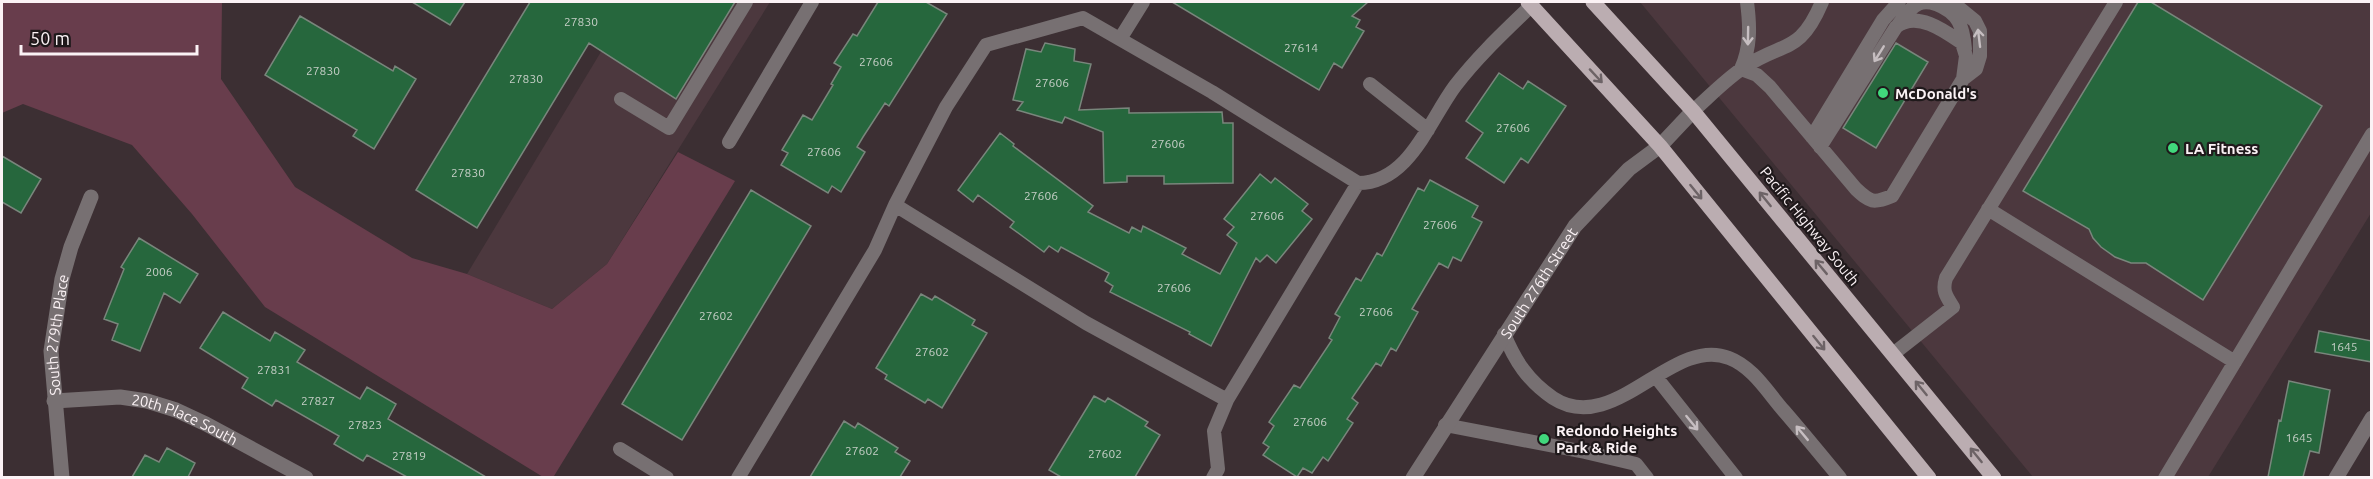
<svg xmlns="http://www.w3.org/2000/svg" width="2373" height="479" font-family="Ubuntu,sans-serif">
	<rect width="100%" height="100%" fill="#3c2f33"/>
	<path fill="#4c383e" d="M631,2H770L607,264L552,309L467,274Z
		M1640,2H2371V213L2208,477H2033Z"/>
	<path fill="#683d4c" d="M2,2H222L221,79L295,187L412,258L467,274L552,309L607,264L678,152L735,181L554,476L556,477H543L265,307L192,214L132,145L23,104L2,113Z"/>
	<path fill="#26673d" stroke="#79867c" stroke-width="1.5" d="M412,2H465L450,25Z
		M530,2H735L676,99L589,43L477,228L416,190Z
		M878,2H926L947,14L889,106L885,103L863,137L857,147L865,152L841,192L832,186L828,193L781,165L788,153L782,150L803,115L812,120L833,85L831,84L841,67L834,63L853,34L857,36Z
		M1172,2H1368L1352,16L1360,20L1356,27L1364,31L1342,68L1334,63L1319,90Z
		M2138,2H2151L2322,106L2203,300L2146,263H2131L2115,257L2101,247L2093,238L2089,229L2023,191Z
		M300,16L393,71L395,66L416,79L374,149L353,136L357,130L265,75Z
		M1045,43L1075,49L1074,61L1091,64L1079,110L1129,108V113L1222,112L1223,123H1233V183L1164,184V176H1127V182L1104,183L1103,132L1065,117L1062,123L1017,110L1023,102L1013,100L1026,49L1041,52Z
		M1896,43L1928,62L1876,148L1843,128Z
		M1499,73L1523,89L1528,81L1566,106L1528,163L1521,158L1504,183L1466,158L1483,133L1466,121Z
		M1000,133L1014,144L1013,146L1093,206L1088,212L1129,233L1132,227L1141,232L1143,226L1186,248L1182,254L1220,274L1237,243L1227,235L1234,227L1224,219L1260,174L1271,183L1275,178L1308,204L1302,211L1312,219L1276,263L1267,255L1260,262L1256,258L1211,346L1189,334L1190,332L1110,292L1113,286L1105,281L1109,273L1061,247L1058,252L1049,246L1044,252L1010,227L1014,222L978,195L973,202L958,190Z
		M2,156L41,179L21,213L2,202Z
		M1430,180L1478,206L1472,217L1482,222L1461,261L1453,257L1448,268L1439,263L1412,309L1418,312L1396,351L1391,348L1381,366L1376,363L1352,398L1358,403L1347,419L1353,423L1328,461L1323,457L1312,473L1303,468L1297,477L1263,455L1269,447L1263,443L1274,426L1269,422L1294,385L1300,388L1332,340L1329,338L1340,317L1335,314L1356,278L1361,281L1377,253L1382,256L1418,188L1424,191Z
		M751,190L811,226L682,440L622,404Z
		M139,238L198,274L180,303L164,293L140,351L112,340L118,324L104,319L124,269L121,267Z
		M921,294L932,300L935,296L975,320L972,325L987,333L942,408L928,399L925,403L885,379L887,375L876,368Z
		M223,312L270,341L275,332L305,350L297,362L360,399L367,387L396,404L388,419L486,477H407L367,455L363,461L334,444L339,436L276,400L272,406L242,388L248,378L200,348Z
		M2319,331L2372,341V362L2315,352Z
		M2289,381L2330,390L2319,453L2310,451L2303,477H2268L2279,420L2281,421Z
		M1094,396L1105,402L1108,398L1148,422L1145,426L1160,435L1135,477H1061L1049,470Z
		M844,421L855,428L858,423L898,448L895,452L910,461L900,477H810Z
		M167,448L195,463L188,477H132L145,455L159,462Z"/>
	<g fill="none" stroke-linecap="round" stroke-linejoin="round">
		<path stroke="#777072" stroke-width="14" d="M1747,2C1750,25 1751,47 1741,69L1757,75L1770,87L1856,189C1870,202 1873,204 1892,196L1963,79L1976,69L1980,56V31L1975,21L1952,2
			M1898,25C1904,18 1909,8 1918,4C1924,1 1930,2 1936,4C1959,13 1963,26 1965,49
			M1120,39L1143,2
			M1370,84L1428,130
			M621,99L669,128L746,2
			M1693,111C1709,97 1725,80 1743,68C1784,40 1799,56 1822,2
			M1812,137L1883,20L1899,2
			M729,142L812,2
			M1820,147L1896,27C1916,10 1945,31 1962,43L1966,56L1963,79
			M1358,183L1227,400L1086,323L895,205L946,107L986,45L1083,18L1212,92L1358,183C1409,183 1429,121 1455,86C1478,56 1505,31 1532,5
			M1988,209L2235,362
			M1504,334C1515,361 1528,381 1553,398C1614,438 1672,335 1729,358C1753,367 1768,393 1784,411C1803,433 1821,455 1840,478
			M1893,354L1953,307C1946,296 1942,291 1946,278L2116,2
			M1656,377L1736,478
			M1445,425L1585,452L1636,464L1647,478
			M620,449L667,478
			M738,478L875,250L895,205
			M1213,478L1218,469L1214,431L1227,400
			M2165,478L2372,134"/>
		<g stroke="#777072" stroke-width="15">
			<path id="s1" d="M54,401L120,397L147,401L176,410L206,424L306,478"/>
			<path id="s2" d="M62,478L51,351L62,279L71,247L91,197"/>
			<path id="s3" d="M1413,478L1575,226L1629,169L1660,146L1693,111"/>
			<path d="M2336,478L2372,418"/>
		</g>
		<path stroke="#bbadb1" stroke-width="15" d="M1528,2L1660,146L1929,478
			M1593,2L1693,111L1994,478"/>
	</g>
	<defs><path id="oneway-shaft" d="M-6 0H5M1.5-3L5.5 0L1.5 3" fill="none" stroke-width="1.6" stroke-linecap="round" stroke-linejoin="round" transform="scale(1.5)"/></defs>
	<g stroke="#c6bec1">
		<use href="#oneway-shaft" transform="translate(1748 36) rotate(91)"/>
		<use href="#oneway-shaft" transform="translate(1979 38) rotate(-97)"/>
		<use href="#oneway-shaft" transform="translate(1879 54) rotate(122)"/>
		<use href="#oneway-shaft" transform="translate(1692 423) rotate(51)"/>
		<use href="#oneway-shaft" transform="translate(1802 433) rotate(-130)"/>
	</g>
	<g stroke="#6d6366">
		<use href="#oneway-shaft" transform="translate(1596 76) rotate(47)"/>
		<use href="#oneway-shaft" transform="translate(1696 192) rotate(51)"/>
		<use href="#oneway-shaft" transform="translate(1765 199) rotate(-129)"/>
		<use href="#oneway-shaft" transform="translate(1821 267) rotate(-130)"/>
		<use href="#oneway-shaft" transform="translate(1819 343) rotate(51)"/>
		<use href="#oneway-shaft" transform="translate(1921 388) rotate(-129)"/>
		<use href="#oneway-shaft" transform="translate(1976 455) rotate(-129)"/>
	</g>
	<g fill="#41d77c" stroke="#1f191b" stroke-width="2">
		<circle cx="1883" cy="93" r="6"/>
		<circle cx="2173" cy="148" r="6"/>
		<circle cx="1544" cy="439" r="6"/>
	</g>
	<g text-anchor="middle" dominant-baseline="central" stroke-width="4.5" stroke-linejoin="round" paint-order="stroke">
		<g font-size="12" fill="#c6cfc7">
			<text x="581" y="21">27830</text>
			<text x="1301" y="47">27614</text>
			<text x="876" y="61">27606</text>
			<text x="323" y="70">27830</text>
			<text x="526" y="78">27830</text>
			<text x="1052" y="82">27606</text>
			<text x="1513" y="127">27606</text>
			<text x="1168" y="143">27606</text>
			<text x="824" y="151">27606</text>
			<text x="468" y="172">27830</text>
			<text x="1041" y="195">27606</text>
			<text x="1267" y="215">27606</text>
			<text x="1440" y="224">27606</text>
			<text x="159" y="271">2006</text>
			<text x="1174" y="287">27606</text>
			<text x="1376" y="311">27606</text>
			<text x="716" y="315">27602</text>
			<text x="2344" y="346">1645</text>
			<text x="932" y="351">27602</text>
			<text x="274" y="369">27831</text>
			<text x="318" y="400">27827</text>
			<text x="1310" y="421">27606</text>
			<text x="365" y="424">27823</text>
			<text x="2299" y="437">1645</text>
			<text x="862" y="450">27602</text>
			<text x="1105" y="453">27602</text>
			<text x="409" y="455">27819</text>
		</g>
		<g font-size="15" font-weight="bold" fill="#fbf2f5" stroke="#1f191b" text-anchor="start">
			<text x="1895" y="93">McDonald's</text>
			<text x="2185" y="148">LA Fitness</text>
			<text x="1556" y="430">Redondo Heights<tspan x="1556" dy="17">Park &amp; Ride</tspan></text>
		</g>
		<g font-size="15" fill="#fbf2f5" stroke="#1f191b">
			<text transform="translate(1810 226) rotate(51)">Pacific Highway South</text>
			<text stroke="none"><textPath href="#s3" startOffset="232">South 276th Street</textPath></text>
			<text stroke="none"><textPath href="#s2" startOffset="144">South 279th Place</textPath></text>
			<text stroke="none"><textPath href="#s1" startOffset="135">20th Place South</textPath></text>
		</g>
	</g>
	<rect width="2373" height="479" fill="none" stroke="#fbf2f5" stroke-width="6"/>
	<path d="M21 45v9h176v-9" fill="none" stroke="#fbf2f5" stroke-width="3"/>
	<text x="30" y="45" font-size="18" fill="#fbf2f5" stroke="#1f191b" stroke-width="4.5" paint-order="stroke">50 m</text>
</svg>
